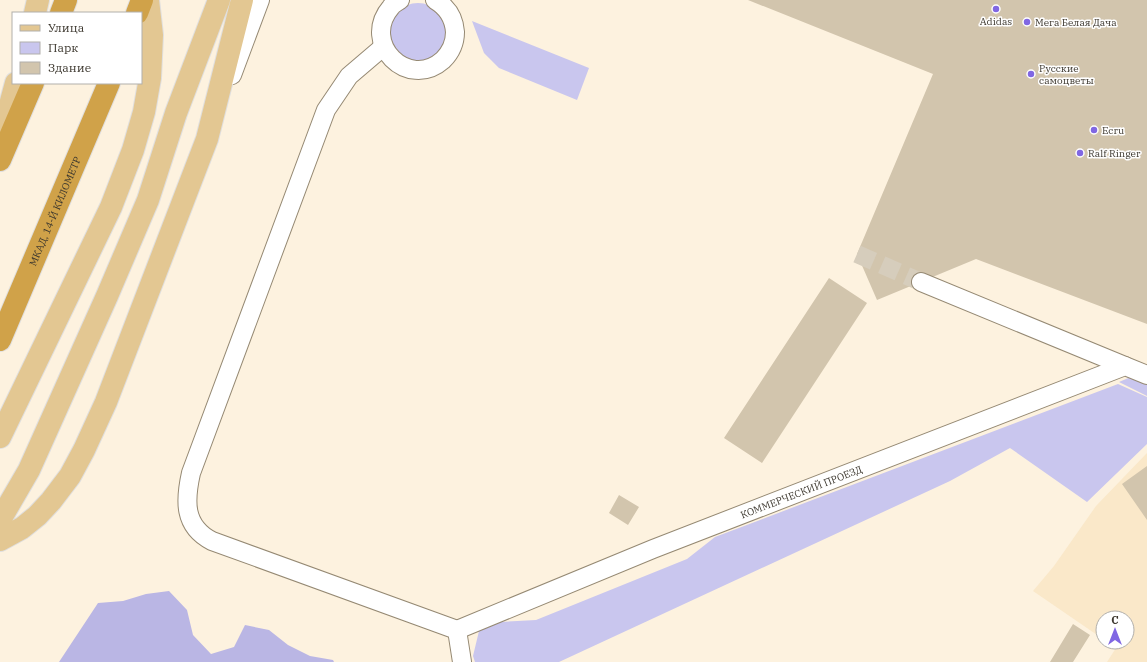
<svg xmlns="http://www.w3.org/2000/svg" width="1147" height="662" font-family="'IBM Plex Serif',serif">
	<rect width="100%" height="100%" fill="#fdf2df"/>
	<path fill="#fae8c9" d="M1147,453V662H1107L1116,648L1108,642H1127V618H1103V639L1033,591L1054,566L1096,506Z"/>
	<path fill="#c9c6ee" d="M389 32a29 29 0 1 1 58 0a29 29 0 1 1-58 0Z
		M472,21L589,68L577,100L499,68L484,53Z
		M1133,376L1147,381V396L1119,382Z
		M1118,384L1147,397V444L1087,502L1010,448L950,481L559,662H475L473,656L479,631L500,622L536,620L687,559L715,537Z"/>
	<path fill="#bab6e4" d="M169,591L187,610L193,635L211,654L234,647L245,625L269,630L288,645L310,656L333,660L334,662H59L98,603L123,601L146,594Z"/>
	<path fill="#d2c5ad" d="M748,0H1147V324L976,259L877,300L857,254L933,74Z
		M829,278L867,303L762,463L724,438Z
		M1147,466V520L1122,484Z
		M619,495L639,507L628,525L609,513Z
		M1073,624L1090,635L1073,662H1050Z"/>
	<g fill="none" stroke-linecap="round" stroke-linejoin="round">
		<path stroke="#d6cdbc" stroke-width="18" stroke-dasharray="18 9" stroke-linecap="butt" d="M857,254L921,282"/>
		<g stroke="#958973" stroke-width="20">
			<g id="minor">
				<path d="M400,0C397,2 393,4 391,7C360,43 408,91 443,60C450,53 455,43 455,32C454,18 447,7 435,0"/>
				<path d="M383,47L349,76L326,110L191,473C185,500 183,526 212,541L457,630L462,662"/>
				<path d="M232,75L260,0"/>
				<path d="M921,282L1125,366"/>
				<path id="s1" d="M457,630L653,549L1125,366L1147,375"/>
			</g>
		</g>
		<g stroke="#e0dfde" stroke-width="24">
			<path id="major" d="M35,13L38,0
				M0,141L16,83
				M0,437L111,207L133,150L144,112L150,78L152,35L148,0
				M0,520L29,470L107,296L148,200L176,113L219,0
				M0,540L22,528L37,516L51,501L70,476L84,450L106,402L207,139L242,0"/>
		</g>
		<g stroke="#e0dfde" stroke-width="24">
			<g id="highway">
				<path d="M61,13L66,0"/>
				<path d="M137,13L142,0"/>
				<path d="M0,160L33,83"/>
				<path id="s2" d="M0,340L109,83"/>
			</g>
		</g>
		<use href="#minor" stroke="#fff" stroke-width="18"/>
		<use href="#major" stroke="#e3c792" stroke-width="22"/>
		<use href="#highway" stroke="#d0a249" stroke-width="22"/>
	</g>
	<g fill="#8067e3" stroke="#fff" stroke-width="1.5">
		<circle cx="996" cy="9" r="4"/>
		<circle cx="1027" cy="22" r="4"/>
		<circle cx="1031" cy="74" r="4"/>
		<circle cx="1094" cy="130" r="4"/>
		<circle cx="1080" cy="153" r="4"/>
	</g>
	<g text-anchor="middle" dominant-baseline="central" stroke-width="3" stroke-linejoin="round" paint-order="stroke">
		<g font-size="10" fill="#3c372e" stroke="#fff" text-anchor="start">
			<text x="996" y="21" text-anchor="middle">Adidas</text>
			<text x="1035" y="22">Мега Белая Дача</text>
			<text x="1039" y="68">Русские<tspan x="1039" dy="12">самоцветы</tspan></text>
			<text x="1102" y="130">Ecru</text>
			<text x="1088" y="153">Ralf Ringer</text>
		</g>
		<g font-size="10" fill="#3c372e" stroke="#fff">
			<text stroke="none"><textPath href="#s2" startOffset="140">МКАД, 14-Й КИЛОМЕТР</textPath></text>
			<text stroke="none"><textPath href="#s1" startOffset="371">КОММЕРЧЕСКИЙ ПРОЕЗД</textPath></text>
		</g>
	</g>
	<rect x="12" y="12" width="130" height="72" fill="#ffffff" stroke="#b1afab"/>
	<rect x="20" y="25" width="20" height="6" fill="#e3c792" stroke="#b1afab"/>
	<text x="48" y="32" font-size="12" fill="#3c372e">Улица</text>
	<rect x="20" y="42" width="20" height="12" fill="#c9c6ee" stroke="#b1afab"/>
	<text x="48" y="52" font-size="12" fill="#3c372e">Парк</text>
	<rect x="20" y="62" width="20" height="12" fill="#d2c5ad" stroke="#b1afab"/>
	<text x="48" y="72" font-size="12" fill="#3c372e">Здание</text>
	<g transform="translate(1115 630)"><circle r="19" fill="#ffffff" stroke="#b1afab"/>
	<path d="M0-3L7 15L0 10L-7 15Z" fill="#8067e3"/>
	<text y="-6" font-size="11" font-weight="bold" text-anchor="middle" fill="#3c372e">С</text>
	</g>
</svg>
